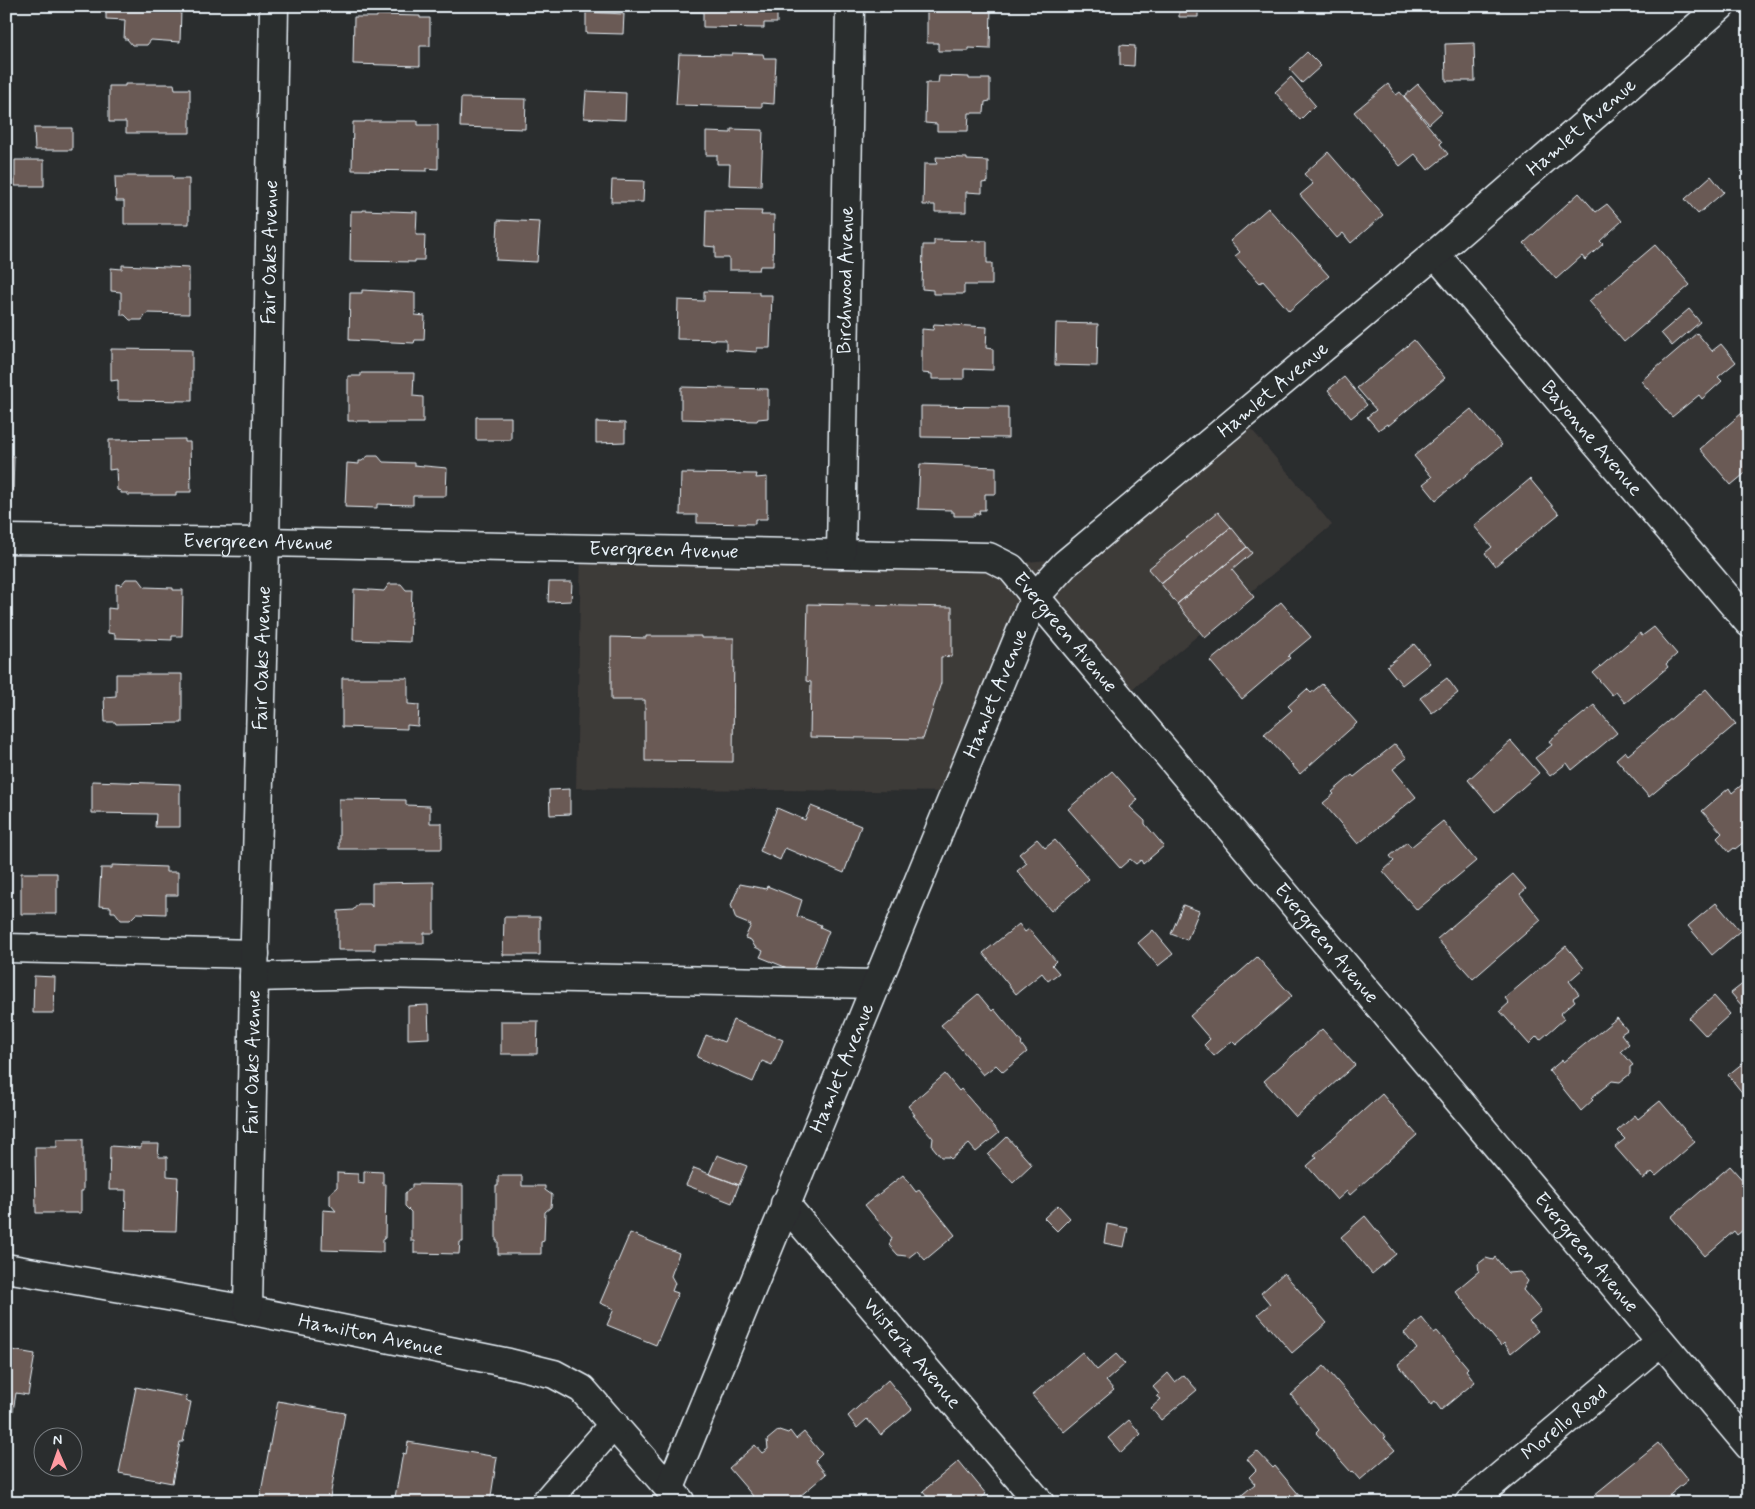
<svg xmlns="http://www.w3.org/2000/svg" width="1755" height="1509" font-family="Mynerve,sans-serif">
	<rect width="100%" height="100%" fill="#2a2d2e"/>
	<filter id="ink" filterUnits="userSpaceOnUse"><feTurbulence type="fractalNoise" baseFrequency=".02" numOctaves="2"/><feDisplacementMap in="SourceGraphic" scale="10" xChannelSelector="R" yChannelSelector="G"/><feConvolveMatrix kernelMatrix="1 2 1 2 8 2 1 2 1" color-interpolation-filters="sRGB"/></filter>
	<g filter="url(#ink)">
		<path fill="#3e3a39" d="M1242,418L1332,525L1118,701L1043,608L961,792L576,788L581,550L1004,564L1081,557Z"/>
		<path fill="#6b5a54" stroke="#e8f1f8" d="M106,6H185V11L181,10L180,42L151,40L147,45H132L127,39H124L125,20L106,19Z
			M682,6H777V23H764V28L703,27V12H682Z
			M927,6H991L990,49L969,48V51H938V43H927Z
			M1179,6H1198V17H1179Z
			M586,12L624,14L623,34L586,33Z
			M377,15L420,16V18H430V46H420V66L353,64L354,17H377Z
			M1474,43L1475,81H1446L1445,44Z
			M1120,45L1135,46L1134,66L1120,65Z
			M1307,52L1321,66L1302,83L1289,69Z
			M732,53L763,54L764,58H776L774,104L762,103V107L676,105L679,54L732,55Z
			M939,76L969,77V79H990V101L985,102L984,113H969L968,131H937V124L925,123L926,83H938Z
			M1291,77L1315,105L1300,120L1275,92Z
			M125,84H174L175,89H190V133H126V122H109V86H125Z
			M1388,84L1396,95L1400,92L1442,142L1440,144L1448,154L1428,170L1415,154L1400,166L1354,112Z
			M1418,84L1442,112L1429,124L1404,96Z
			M586,91L626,93L625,120L584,118Z
			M461,98L526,99L525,129L460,127Z
			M365,121H418V125H438V169L427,168V171L352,170L353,122H365Z
			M34,128H72V150H35Z
			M731,129L763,130L761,186L729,185L730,164H717V155H706V132L731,133Z
			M1328,152L1383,215L1351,243L1343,233L1337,238L1300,195L1313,184L1304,174Z
			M936,157L967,158V160L988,161V182L982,183V193L966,192V212H935V205H923L924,164H937Z
			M15,160H44V186H15Z
			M124,176H173V179H189V224H124V201H116L115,177H125Z
			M1711,176L1724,192L1698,214L1685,199Z
			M612,180L644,181L643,202H611Z
			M1579,193L1596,212L1607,204L1622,221L1600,241L1603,244L1585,260L1582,256L1556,279L1524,243Z
			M1268,208L1329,276L1289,311L1263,281L1260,283L1235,256L1240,252L1230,241Z
			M363,210L417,212L416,235H425L424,260H415V262L350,261L351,211H363Z
			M706,210L762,211L761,215H774L773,266H760L759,270H729V258H715V247L705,246Z
			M498,220L540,222L537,262L496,260Z
			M934,240L987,241V263H992V285H964V294H933V290L922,289L923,245H934Z
			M1655,245L1690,285L1624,342L1589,301Z
			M122,265L189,268V314L147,313L142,320H130L125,315H121V292L111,291V268L122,269Z
			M362,290L415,293V315L425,316L424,340H415L414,343L349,340L350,293H362Z
			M704,291L759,292V295H772L770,348H757V352L726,350V340L677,339L678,300L704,301Z
			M1689,309L1700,322L1672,346L1661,333Z
			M1056,323L1098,324L1097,366L1055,365Z
			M934,324L987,327L986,348L993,349V370L964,369V379H932V374L922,373V329L933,330Z
			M1697,333L1712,351L1721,344L1736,362L1718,377L1722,381L1702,399L1699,395L1672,417L1641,381Z
			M1414,340L1445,378L1388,426L1387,424L1378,430L1367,417L1376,410L1357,388Z
			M111,349L192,350V401L118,400V380L111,381Z
			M361,373H414L413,396L423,397V423H370V421H348V376H361Z
			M1344,377L1367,405L1351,418L1328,390Z
			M681,387L768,389V418L758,419L757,421L681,419Z
			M921,406L1008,407V438L921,437Z
			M1749,407V470L1731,485L1700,449Z
			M1471,409L1502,445L1436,500L1423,484L1432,477L1414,456Z
			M476,417H511V440H476Z
			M596,422L625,423V442L596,443Z
			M185,439V442H190L191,492H176V495H127V493H121V491L117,490L116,469L109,470V440Z
			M6,456H14L13,492H10V497H6Z
			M368,456H378L383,462L414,463V465L447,468L446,496H413V505L377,504V508L345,507L347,463L359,464V461H362Z
			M920,464L996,467V494H985V510H979L980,514H974L975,516H954V512H951V510L918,509Z
			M681,473L757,474L756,478L767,477V519H755V524L697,523V515H680Z
			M1530,479L1559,514L1495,566L1485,553L1492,547L1474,526Z
			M1218,512L1231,527L1161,584L1148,569Z
			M1231,527L1247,547L1177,604L1161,584Z
			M1247,547L1252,553L1232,570L1254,597L1205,638L1177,604Z
			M126,579H139L145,587L173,588V590H183L182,636H172V640L115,638V634L108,633V608L116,609V584L121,585Z
			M549,582H572L571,601L548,602Z
			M389,584H401L406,590H412L410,642L353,640L354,589L384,591Z
			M1281,602L1311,637L1288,656L1290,658L1242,699L1210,661Z
			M808,604L952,607V656L941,657V683L923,739L810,737L811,682L806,681Z
			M6,609H8L7,647H6Z
			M1654,627L1677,654L1666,664L1668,667L1625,703L1616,692L1612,695L1593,673L1640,633L1642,636Z
			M646,636H701V638H734L733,762L645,761V700H611V637L646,638Z
			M1414,644L1430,663L1402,685L1387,666Z
			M116,674H182V723L116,724L115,722H105L104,697L116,696Z
			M342,678H408V704L419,705L418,726L407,725V729L342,727Z
			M1447,678L1458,693L1432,713L1420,698Z
			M1322,684L1357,723L1300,774L1264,734L1292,710L1288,706L1307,689L1311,693Z
			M1706,689L1736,724L1649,797L1616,759L1625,751L1628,755Z
			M1594,705L1617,733L1572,770L1567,763L1550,776L1535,758L1552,745L1549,741Z
			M1511,741L1539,773L1495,812L1468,780Z
			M1395,744L1407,758L1393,769L1416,797L1358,844L1323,803L1334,794L1332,792L1352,775L1354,777Z
			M1112,771L1138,800L1130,807L1145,821V824L1164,846L1143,864L1141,860L1136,864L1130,859L1120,868L1068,809Z
			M1749,779V838L1735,849L1734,848L1729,852L1717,838L1722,833L1702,811L1729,788L1732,793Z
			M92,781L180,784V827H155L156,814L92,813Z
			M570,789V814L550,815L549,790Z
			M339,799L406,800V805L430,806V823H442V849H339Z
			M811,806L861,826L844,873L785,848L780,860L760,851L777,808L805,820Z
			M1443,821L1476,861L1417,910L1383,871L1394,861L1390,856L1407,842L1411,847Z
			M1037,839L1045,848L1055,840L1089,879L1051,911L1017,871L1027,863L1019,854Z
			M112,865L166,867V872H178V895H166V914L137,913L130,920H121L115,912H111V907L99,906L101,868H112Z
			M21,873H57V914H21Z
			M1513,874L1526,889L1520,894L1541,920L1473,979L1437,939Z
			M434,882V933H424V943H375V950H338V911L353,910L358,904H370L372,907V883Z
			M740,884L766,889L767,886L802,900L797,916L821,925L820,927L829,931L810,977L760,957L763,951L755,947L751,940L745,938L751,925L736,919L731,905Z
			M1716,903L1740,931L1712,955L1688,926Z
			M1183,905L1199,911L1187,940L1171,934Z
			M504,917H540V955H503Z
			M1019,924L1025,932L1029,929L1056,961L1052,965L1059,973L1048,981L1042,973L1016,994L983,953Z
			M1153,930L1173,954L1158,966L1138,943Z
			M1566,946L1584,968L1569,981L1579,994L1573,998L1575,1001L1560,1014L1564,1019L1540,1040L1537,1036L1529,1044L1500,1011L1509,1003L1505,998Z
			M1257,957L1292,996L1236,1045L1232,1041L1214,1056L1204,1045L1210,1039L1190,1016Z
			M34,976L55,977L54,1013H33Z
			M1749,979V1014L1731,993Z
			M978,994L992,1011L994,1009L1022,1043L1021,1044L1027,1052L1003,1072L996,1065L983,1075L941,1025Z
			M1714,996L1730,1014L1706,1036L1689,1018Z
			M428,1005L429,1038L408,1039V1006Z
			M1617,1018L1627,1030L1621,1034L1629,1044L1621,1051L1633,1065L1630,1067V1074L1620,1082L1612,1081L1591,1098L1593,1100L1581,1111L1549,1071L1562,1060L1563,1062Z
			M733,1020L783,1040L772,1065L762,1061L753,1082L697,1057L706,1035L724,1042Z
			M501,1021H538L537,1054H501Z
			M1322,1029L1355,1065L1296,1117L1264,1081Z
			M1749,1058V1101L1728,1075Z
			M945,1074L959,1091L961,1089L999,1133L976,1152L969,1144L951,1159L949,1157H941L932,1146L933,1138L913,1115H915L908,1106Z
			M1382,1094L1417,1135L1350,1195L1347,1191L1337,1200L1307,1166L1317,1157L1314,1155Z
			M1660,1101L1695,1142L1656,1176L1652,1172L1643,1179L1615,1147L1625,1139L1617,1131L1635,1115L1638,1119Z
			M1007,1137L1032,1165L1013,1183L988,1155Z
			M57,1139H83V1191H81V1213H36L35,1147H57Z
			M141,1144H159L158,1157H167V1176L178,1177L176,1231L125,1230L126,1190H109L110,1146L141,1148Z
			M717,1155L747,1166L739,1185L709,1174Z
			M1730,1166L1746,1184L1749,1181V1225L1737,1235L1734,1231L1705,1256L1671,1217Z
			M694,1168L739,1185L732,1203L686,1185Z
			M364,1171L383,1172V1184H386L385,1238L383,1239V1252L322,1250L323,1210L336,1211L330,1204V1193L337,1187V1173L358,1174V1183L364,1184Z
			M903,1175L916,1192L919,1190L955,1235L925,1260L917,1251L908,1258L906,1256L898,1255L889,1245L892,1238L865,1205Z
			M498,1176H522V1186H545V1190L552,1195L551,1207L545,1212L544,1241L541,1242V1254H498V1241H496V1186H498Z
			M412,1184L463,1185V1242H460L459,1254L414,1253V1241H411V1212L405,1206V1193L412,1188Z
			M1058,1205L1070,1218L1057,1231L1044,1218Z
			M1365,1216L1396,1254L1372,1274L1341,1237Z
			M1107,1224L1128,1228L1124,1247L1104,1243Z
			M630,1233L679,1253L671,1276L675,1283L672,1291L678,1293L656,1345L607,1325L614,1309L600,1303Z
			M1495,1257L1508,1273L1520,1272L1528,1281L1523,1290L1541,1311L1529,1321L1538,1331L1511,1353L1504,1343L1501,1346L1455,1291L1479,1271L1478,1264L1486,1258L1493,1260Z
			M1284,1273L1327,1323L1292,1353L1258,1314L1270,1304L1261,1293Z
			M1422,1318L1434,1333L1437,1331L1468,1368L1466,1370L1475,1382L1441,1410L1435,1402L1431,1405L1398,1364L1417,1349L1404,1333Z
			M6,1349L35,1354L28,1395L16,1393L7,1448Z
			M1082,1352L1097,1370L1116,1354L1125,1364L1106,1381L1114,1390L1064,1432L1032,1395Z
			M1324,1366L1386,1437L1384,1438L1395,1450L1360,1480L1352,1471L1351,1472L1316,1433L1319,1430L1291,1395Z
			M1168,1373L1175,1382L1184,1375L1197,1390L1161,1420L1151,1408L1161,1399L1157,1396L1159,1394L1153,1387Z
			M888,1380L912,1409L881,1435L867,1419L857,1428L848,1416Z
			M136,1387L187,1397L186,1401L191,1402L183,1442H180L172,1483L119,1473Z
			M278,1401L345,1413L329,1503H259Z
			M1129,1420L1141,1434L1121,1453L1108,1438Z
			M779,1430L788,1433L790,1431L796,1439L804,1432L822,1454L815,1461L826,1474L792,1503H759L729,1468L755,1445L762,1453L768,1449L767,1440Z
			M408,1442L497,1457L490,1503H397L398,1498L395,1497L403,1453L406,1454Z
			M1658,1443L1688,1480L1660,1503H1591L1596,1498L1594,1495Z
			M1257,1451L1273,1468L1275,1466L1306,1503H1240L1237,1499L1255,1484L1249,1477L1256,1470L1247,1459Z
			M959,1461L986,1494L976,1503H933L923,1491Z"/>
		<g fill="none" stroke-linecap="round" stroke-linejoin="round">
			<g stroke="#e8f1f8" stroke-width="31">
				<g id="minor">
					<path id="s1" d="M1435,254L1749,623"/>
					<path id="s2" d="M6,539L265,542L989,557L1011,568L1749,1446"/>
					<path id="s3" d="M841,554L850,6"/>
					<path d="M6,948L255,954"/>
					<path d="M254,977L376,974L875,984"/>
					<path id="s4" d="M785,1204L1040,1503"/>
					<path id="s5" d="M6,1268L248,1310L509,1363L554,1374L582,1389L680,1501"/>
					<path id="s6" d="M248,1310L254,977L265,542L274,6"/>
					<path id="s7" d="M670,1488L1035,597L1065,564L1435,254L1721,6"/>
					<path d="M545,1503L614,1424"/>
					<path id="s8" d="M1469,1503L1660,1342"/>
				</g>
			</g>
			<use href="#minor" stroke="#2a2d2e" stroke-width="28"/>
		</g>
	</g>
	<g text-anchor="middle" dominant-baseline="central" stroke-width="5" stroke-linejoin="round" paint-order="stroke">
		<g font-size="20" fill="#e8f1f8" stroke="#2a2d2e">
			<text stroke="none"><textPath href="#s7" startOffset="1684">Hamlet Avenue</textPath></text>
			<text stroke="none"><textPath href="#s6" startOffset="1058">Fair Oaks Avenue</textPath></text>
			<text stroke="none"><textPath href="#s3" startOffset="274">Birchwood Avenue</textPath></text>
			<text stroke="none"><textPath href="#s7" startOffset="1279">Hamlet Avenue</textPath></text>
			<text stroke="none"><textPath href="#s1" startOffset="242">Bayonne Avenue</textPath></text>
			<text stroke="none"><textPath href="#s2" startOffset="252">Evergreen Avenue</textPath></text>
			<text stroke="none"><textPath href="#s2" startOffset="658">Evergreen Avenue</textPath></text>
			<text stroke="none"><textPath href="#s2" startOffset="1092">Evergreen Avenue</textPath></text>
			<text stroke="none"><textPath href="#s6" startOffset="652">Fair Oaks Avenue</textPath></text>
			<text stroke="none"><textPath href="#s7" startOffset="859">Hamlet Avenue</textPath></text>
			<text stroke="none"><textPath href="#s2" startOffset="1498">Evergreen Avenue</textPath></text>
			<text stroke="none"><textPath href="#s6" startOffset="248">Fair Oaks Avenue</textPath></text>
			<text stroke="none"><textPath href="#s7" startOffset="454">Hamlet Avenue</textPath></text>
			<text stroke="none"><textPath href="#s2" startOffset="1902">Evergreen Avenue</textPath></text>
			<text stroke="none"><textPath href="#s5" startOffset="371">Hamilton Avenue</textPath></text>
			<text stroke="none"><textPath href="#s4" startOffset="196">Wisteria Avenue</textPath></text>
			<text stroke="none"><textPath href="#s8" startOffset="125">Morello Road</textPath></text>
		</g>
	</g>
	<rect width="1755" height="1509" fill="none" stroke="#2a2d2e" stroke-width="25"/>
	<rect x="12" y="12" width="1730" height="1484" fill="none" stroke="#e8f1f8" stroke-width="2" filter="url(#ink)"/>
	<g transform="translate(58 1452) rotate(358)"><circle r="24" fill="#2a2d2e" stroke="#767b7f"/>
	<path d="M0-4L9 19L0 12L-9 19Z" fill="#ff9aa2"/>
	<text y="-8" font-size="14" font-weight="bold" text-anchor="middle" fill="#e8f1f8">N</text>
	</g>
</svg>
